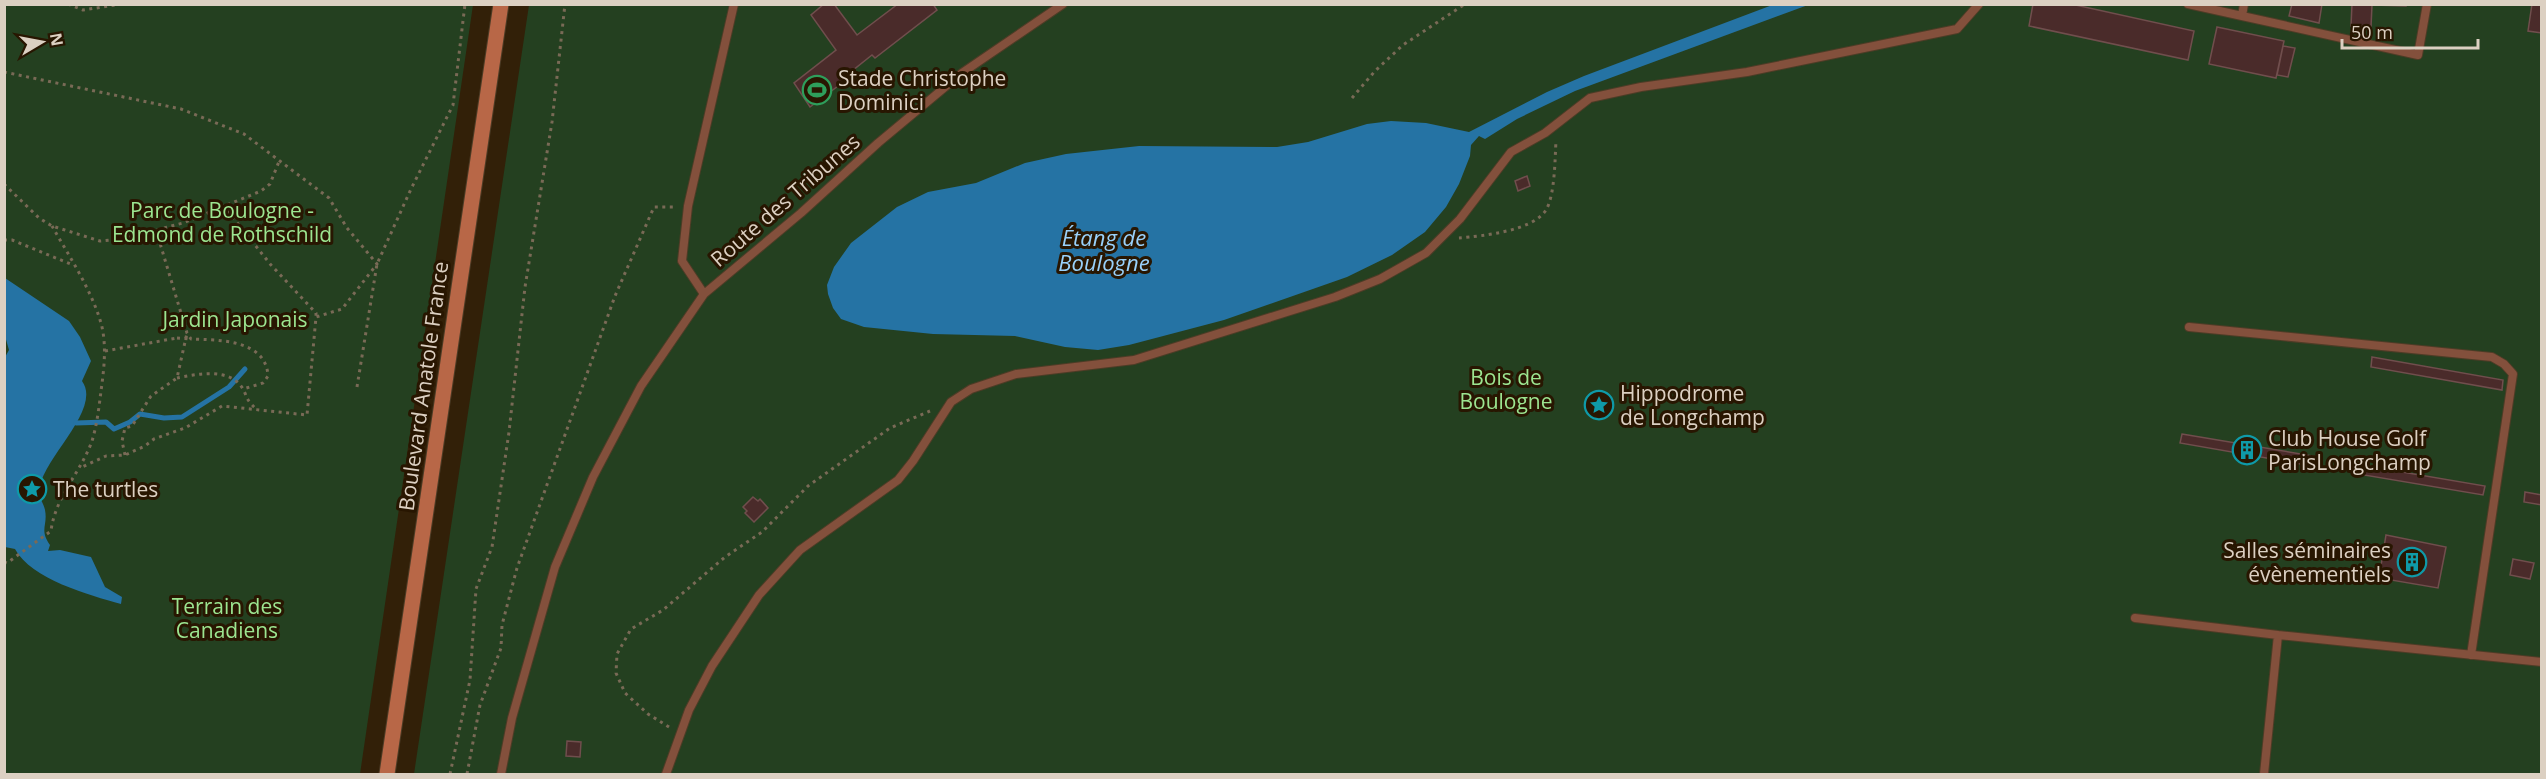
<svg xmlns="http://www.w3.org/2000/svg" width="2546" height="779" font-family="'Open Sans',sans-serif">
	<rect width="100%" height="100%" fill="#322008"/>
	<path fill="#244020" d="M5,5H473L360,774H5Z
		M529,5H2541V774H414Z"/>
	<path fill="#2573a4" d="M1775,4L1808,5L1575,91L1517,119L1485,139L1479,136L1471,145L1470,156L1459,184L1446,207L1425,232L1392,255L1347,277L1224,320L1129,345L1098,350L1065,347L1015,336L933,334L864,327L841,319L833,308L828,294L827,285L834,267L851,243L897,207L928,192L976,183L1025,163L1066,154L1139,146L1277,147L1308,142L1367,124L1391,121L1426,123L1469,132L1547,92L1584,76Z
		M5,278L69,321L80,337L91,361L82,381C103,410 40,460 39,492C39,498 44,504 45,510C48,526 39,529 50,545L48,551L60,550L91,557L105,587L122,597L121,604C89,595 31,579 15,549L5,547L4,359L9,350L5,336Z"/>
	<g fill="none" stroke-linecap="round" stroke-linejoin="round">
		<path stroke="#2573a4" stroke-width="5" d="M76,423L106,422L114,429L130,422L140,414L164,418L182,417L229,387L245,369"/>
	</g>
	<path fill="#4a2b2a" stroke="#704e4d" stroke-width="1.5" d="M824,4H834L857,35L898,4H933L937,10L875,58L872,55L852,71L854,74L810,107L794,83L836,50L811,15Z
		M2033,4H2071L2194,31L2188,60L2029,26Z
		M2292,4H2322L2319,23L2289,16Z
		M2352,4H2406V6L2372,5L2371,27L2351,26Z
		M2532,4L2542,5V33L2528,31Z
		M2217,27L2284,41L2276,78L2209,64Z
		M2283,46L2295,48L2288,77L2277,75Z
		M1527,176L1530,186L1518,191L1515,181Z
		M2372,357L2503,380L2502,390L2371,367Z
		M2182,434L2313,456L2312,466L2180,443Z
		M2355,464L2485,486L2483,495L2352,473Z
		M2525,492L2542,495V505L2524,502Z
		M753,497L758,501L760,499L768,508L754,522L745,513L747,511L743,507Z
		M2386,535L2446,547L2438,588L2379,578Z
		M2513,559L2534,563L2530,579L2510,575Z
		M567,741L581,742L580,757L566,756Z"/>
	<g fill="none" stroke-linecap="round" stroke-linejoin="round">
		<g stroke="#4d3c26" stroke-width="10">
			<path id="service" d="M2188,4L2242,16L2244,4
				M2242,16L2418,55L2427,4
				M704,294L682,261L688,206L734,4
				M2189,327L2492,357L2504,364L2513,374L2471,655
				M2135,618L2278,635L2264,774
				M2278,635L2542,662
				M501,774L512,718L555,567L593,477L641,386L704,294L801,213L878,143L962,73L1063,4
				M666,774L689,710L712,666L759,595L800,550L898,480L913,461L951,402L971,389L1016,374L1134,360L1335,297L1380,279L1426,253L1460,219L1511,152L1545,133L1590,98L1641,87L1747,72L1957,29L1979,4"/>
		</g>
		<g stroke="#4d3c26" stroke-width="17">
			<path id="secondary" d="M387,774L501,4"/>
		</g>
		<path stroke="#796a56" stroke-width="3" stroke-dasharray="3 4.5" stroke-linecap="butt" d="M68,4L83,10L122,4
			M4,72L181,109L244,134L329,198L347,228L377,264L342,309L316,317L307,415L222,406L185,428L154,439L145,446L125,455L106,456L80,468
			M1352,98L1375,71L1403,45L1465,4
			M4,184L39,218L52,226L100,241L122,239L183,223L261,191L270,184L280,159
			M223,205L271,265L316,313V317
			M156,230L187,333L191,339C218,340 266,339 268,376L263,383L243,389
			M1459,238C1482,236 1533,231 1546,210C1555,195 1555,158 1556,140
			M4,240H12L73,265
			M105,351L177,338
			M177,378C197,374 230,367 243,389C248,399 246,399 255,408
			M357,387L377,264L411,189L453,105L465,4
			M125,455L122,441L125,428L132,426L151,396L177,378L187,333
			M4,562L7,563L51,531C55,497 81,472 92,441C97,425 99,407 101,391C104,369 107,345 101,323C91,289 69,256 52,226
			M669,727L648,714L625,693L616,673L617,654L631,629L663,610L725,557L762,532L808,486L890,428L930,411
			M450,774L470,680L476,589L492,547L509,432L525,287L552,122L565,4
			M467,774L480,705L501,648L502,625L517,568L615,296L654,207H677"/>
		<use href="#service" stroke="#83503c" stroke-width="8"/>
		<use href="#secondary" stroke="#b86747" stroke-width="15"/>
		<path stroke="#796a56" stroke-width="3" stroke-dasharray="3 4.5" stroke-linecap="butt" d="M177,338L191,339"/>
	</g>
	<defs>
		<g id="stadium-ring" transform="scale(1.5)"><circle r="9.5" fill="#281601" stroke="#2e9e5b" stroke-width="1.5"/><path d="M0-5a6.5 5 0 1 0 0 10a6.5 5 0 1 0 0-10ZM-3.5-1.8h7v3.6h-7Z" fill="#2e9e5b"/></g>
		<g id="sight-ring" transform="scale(1.5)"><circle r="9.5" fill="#281601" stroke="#0f9aa8" stroke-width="1.5"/><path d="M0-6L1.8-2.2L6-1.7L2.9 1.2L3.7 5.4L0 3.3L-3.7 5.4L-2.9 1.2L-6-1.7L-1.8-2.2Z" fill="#0f9aa8"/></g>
		<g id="building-ring" transform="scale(1.5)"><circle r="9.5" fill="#281601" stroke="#0f9aa8" stroke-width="1.5"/><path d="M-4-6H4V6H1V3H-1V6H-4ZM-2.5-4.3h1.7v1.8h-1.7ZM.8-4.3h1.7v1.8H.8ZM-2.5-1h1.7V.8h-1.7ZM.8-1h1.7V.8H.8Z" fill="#0f9aa8"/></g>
	</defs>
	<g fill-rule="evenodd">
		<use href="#stadium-ring" x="817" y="90"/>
		<use href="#sight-ring" x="1599" y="405"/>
		<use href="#building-ring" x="2247" y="450"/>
		<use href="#sight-ring" x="32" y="489"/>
		<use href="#building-ring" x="2412" y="562"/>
	</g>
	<g text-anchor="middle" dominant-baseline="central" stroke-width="6" stroke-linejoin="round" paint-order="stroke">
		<g font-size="21" fill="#dcd0c2" stroke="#281601" text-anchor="start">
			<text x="838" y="78">Stade Christophe<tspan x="838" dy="24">Dominici</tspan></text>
			<text x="1620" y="393">Hippodrome<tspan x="1620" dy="24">de Longchamp</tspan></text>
			<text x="2268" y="438">Club House Golf<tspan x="2268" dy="24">ParisLongchamp</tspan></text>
			<text x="53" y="489">The turtles</text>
			<text x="2391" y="550" text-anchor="end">Salles séminaires<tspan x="2391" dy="24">évènementiels</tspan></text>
		</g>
		<g font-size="21" fill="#dcd0c2" stroke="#281601">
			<text transform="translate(785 200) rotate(-41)">Route des Tribunes</text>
			<text transform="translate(423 386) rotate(-82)">Boulevard Anatole France</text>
		</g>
		<g font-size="21" fill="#9ce590" stroke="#281601">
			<text x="222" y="210">Parc de Boulogne -<tspan x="222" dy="24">Edmond de Rothschild</tspan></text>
			<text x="235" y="319">Jardin Japonais</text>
			<text x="1506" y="377">Bois de<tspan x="1506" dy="24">Boulogne</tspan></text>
			<text x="227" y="606">Terrain des<tspan x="227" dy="24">Canadiens</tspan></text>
		</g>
		<g font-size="22" font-style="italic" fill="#99d1fa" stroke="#281601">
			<text x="1104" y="237">Étang de<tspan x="1104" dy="25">Boulogne</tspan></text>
		</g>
	</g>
	<rect width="2546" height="779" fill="none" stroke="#dcd0c2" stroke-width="12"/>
	<g transform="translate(42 42) rotate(80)" stroke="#281601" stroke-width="4.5" paint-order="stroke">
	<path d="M0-4.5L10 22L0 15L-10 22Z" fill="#dcd0c2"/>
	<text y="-9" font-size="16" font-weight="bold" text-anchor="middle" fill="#dcd0c2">N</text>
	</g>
	<path d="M2342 39v9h136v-9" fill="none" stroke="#dcd0c2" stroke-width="3"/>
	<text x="2351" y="39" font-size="18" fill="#dcd0c2" stroke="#281601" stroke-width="4.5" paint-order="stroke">50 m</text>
</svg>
